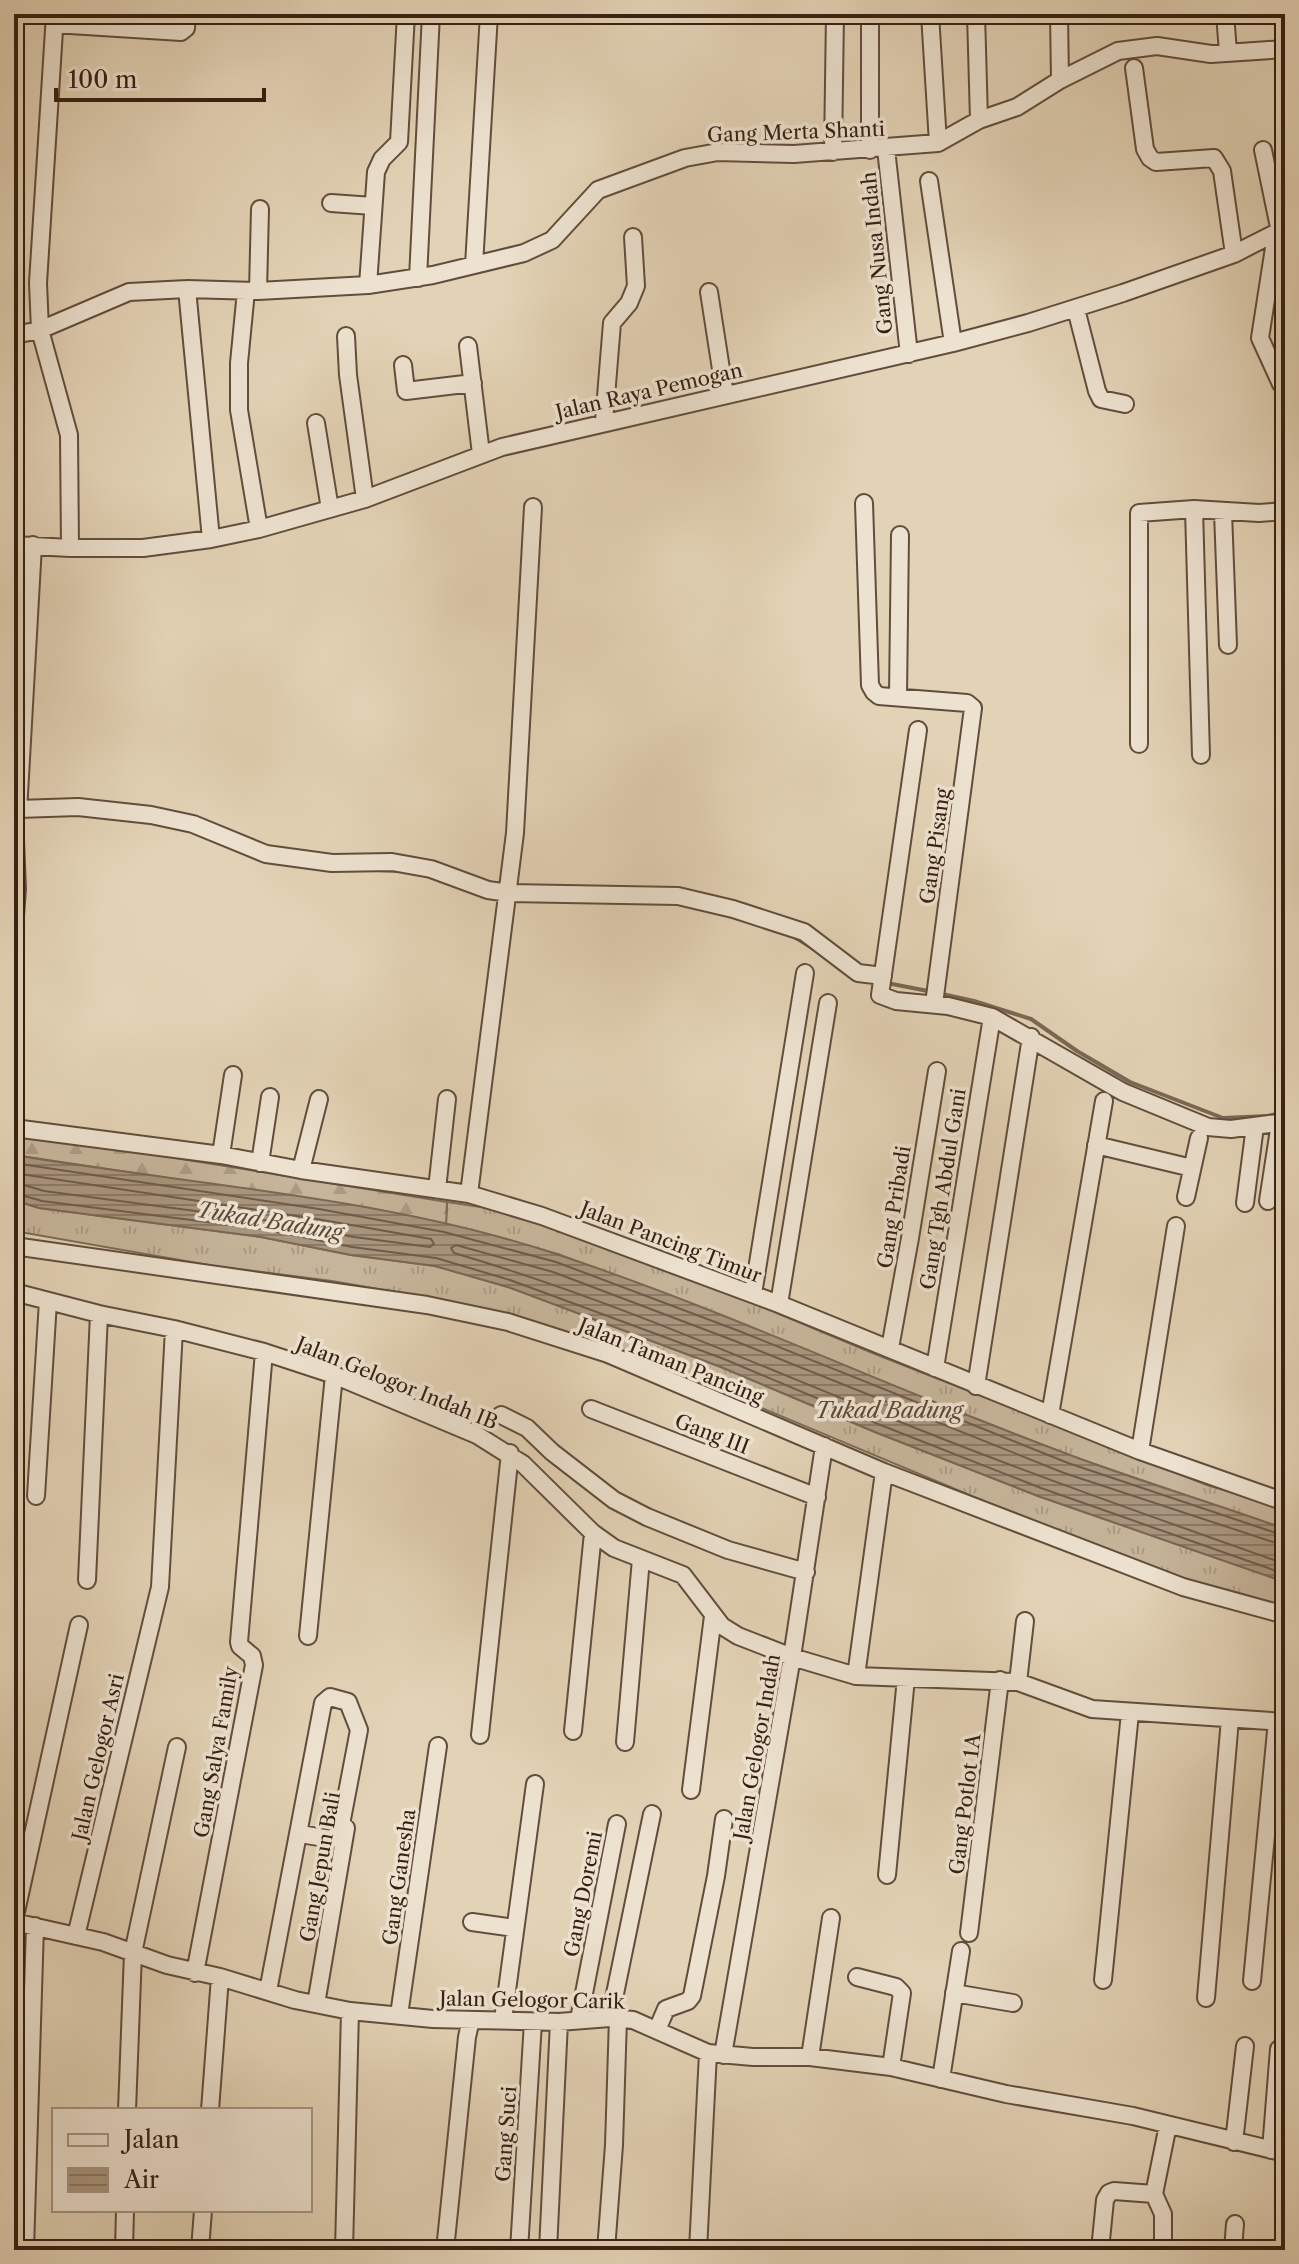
<svg xmlns="http://www.w3.org/2000/svg" width="1299" height="2264" font-family="'Libre Caslon Text',serif">
	<defs>
		<pattern id="grass-tufts" width="24" height="20" patternUnits="userSpaceOnUse" patternTransform="scale(2)"><rect width="24" height="20" fill="#c6b59a"/><path d="M3 7l-1-3M5 7V3M7 7l1-3M15 17l-1-3M17 17v-4M19 17l1-3" fill="none" stroke="#ab9b84"/></pattern>
		<pattern id="forest-firs" width="22" height="20" patternUnits="userSpaceOnUse" patternTransform="scale(2)"><rect width="22" height="20" fill="#c6b59a"/><path d="M5 1l3.5 6h-7zM16 11l3.5 6h-7z" fill="#ab9b84"/></pattern>
		<pattern id="water-rules" width="6" height="5" patternUnits="userSpaceOnUse" patternTransform="scale(2)"><rect width="6" height="5" fill="#a9967f"/><path d="M0 2.5h6" fill="none" stroke="#8a7a67"/></pattern>
	</defs>
	<rect width="100%" height="100%" fill="#e3d3b6"/>
	<filter id="stains"><feTurbulence type="fractalNoise" baseFrequency=".0025" numOctaves="4"/><feColorMatrix values="0 0 0 0 .2 0 0 0 0 .09 0 0 0 0 .02 0 0 0 .5 -.17"/></filter>
	<radialGradient id="worn" r=".72"><stop offset=".6" stop-color="#630" stop-opacity="0"/><stop offset="1" stop-color="#630" stop-opacity=".3"/></radialGradient>
	<path fill="url(#grass-tufts)" stroke="#7e6a56" stroke-width="2" d="M14,1200L39,1208L261,1237L351,1255L435,1266L508,1287L721,1367L875,1432L1038,1496L1285,1582V1610L1215,1590L998,1507L750,1403L640,1362L441,1300L332,1281L214,1266L14,1231Z
		M447,1202L494,1209L676,1271L875,1354L1207,1485L1285,1508V1529L1071,1456L558,1254L446,1224Z"/>
	<path fill="url(#forest-firs)" stroke="#7e6a56" stroke-width="2" d="M14,1135L126,1150L447,1202L446,1224L320,1201L14,1155Z"/>
	<path fill="url(#water-rules)" stroke="#7b6754" stroke-width="2" d="M14,1155C193,1185 387,1197 559,1255C733,1313 899,1392 1070,1455C1141,1482 1214,1503 1285,1529V1582L1038,1496L875,1432L721,1367L508,1287L435,1266L351,1255L261,1237L39,1208L14,1200Z"/>
	<g fill="none" stroke-linecap="round" stroke-linejoin="round">
		<path stroke="#705b49" stroke-width="2" d="M14,1163L319,1209L444,1232L556,1262L739,1331L1068,1463L1285,1536
			M14,1173L317,1219L431,1239L434,1244L430,1247L354,1237L264,1220L44,1191L14,1182
			M14,1193L42,1201L262,1229L352,1247L436,1258L510,1280L724,1359L878,1424L1041,1488L1285,1574
			M1285,1546L1064,1473L735,1341L553,1272L456,1245L451,1248L454,1253C601,1296 741,1358 883,1415C1015,1469 1150,1516 1285,1564"/>
		<path stroke="#7b6754" stroke-width="4" d="M377,870L400,871
			M791,935L814,949
			M887,983L933,992
			M942,994L974,1001L1031,1019L1077,1051L1130,1082L1223,1118L1268,1116L1285,1112"/>
		<g stroke="#624d3c" stroke-width="20">
			<path id="minor" d="M55,14L38,283L40,330L69,435L70,548
				M930,14L938,143
				M976,14L979,120
				M1059,14L1060,80
				M1225,14L1228,52
				M54,24L181,32L186,28L187,14
				M1134,68L1145,149L1150,158L1156,162L1214,158L1222,171L1234,254
				M886,149L909,354
				M870,150V14
				M1263,150L1280,232
				M833,152L835,14
				M929,181L953,343
				M331,203L373,206
				M1276,235L1260,338L1281,384L1285,388
				M474,265L489,14
				M418,278L431,14
				M368,285L376,172L382,159L399,142L406,14
				M187,289L211,539
				M246,291L239,363V410L259,529
				M258,291L260,209
				M709,292L725,395
				M1076,309L1097,391L1101,399L1125,404
				M14,335L40,330L129,292L187,289L258,291L368,285L433,275L524,253L552,240L598,190L685,158L718,152L794,154L938,143L979,120L1017,107L1060,80L1118,51L1157,46L1211,54L1285,49
				M346,336L348,375L365,499
				M468,346L481,454
				M403,365L406,391L473,383
				M604,421L612,323L629,303L636,286L633,237
				M316,423L330,509
				M864,503L870,685L874,692L879,696L967,703L973,708L934,1004
				M1194,509L1201,755
				M1223,512L1228,645
				M14,545L70,548H143L211,539L259,529L365,499L502,447L953,343L1028,323L1123,293L1234,254L1285,228
				M898,696L900,535
				M918,730L880,995L896,1001L948,1006L992,1017L1123,1092L1208,1127L1231,1129L1285,1122
				M1139,744V513L1194,509L1259,513L1285,511
				M18,809L78,807L151,815L193,824L266,854L332,863L392,862L431,869L488,890L509,893L678,896L733,909L804,932L858,973L883,976
				M14,930L17,889L14,816L18,812L33,545
				M14,1128L221,1155L301,1170L469,1194L542,1216L779,1304L1140,1451L1285,1502
				M1096,1145L1192,1168
				M221,1155L233,1075
				M260,1163L270,1097
				M301,1170L319,1099
				M437,1189L447,1099
				M469,1194L515,833L533,507
				M1186,1197L1199,1138
				M1268,1201L1280,1123
				M1245,1203L1255,1126
				M14,1246L427,1305L508,1322L608,1354L884,1472L1183,1587L1285,1615
				M14,1292L99,1314L174,1329L264,1352L334,1375L477,1435L523,1464L593,1533L614,1548L683,1575L722,1626L738,1636L792,1657L856,1676L1018,1682L1092,1709L1285,1722
				M753,1294L805,973
				M779,1304L828,1003
				M890,1348L910,1238L937,1071
				M935,1368L992,1017
				M976,1386L1031,1037
				M591,1409L817,1497
				M501,1415L527,1428L552,1452L614,1500L647,1517L728,1550L806,1572
				M1050,1415L1104,1101
				M1140,1451L1176,1226
				M36,1496L48,1301
				M87,1580L99,1314
				M308,1636L334,1375
				M856,1676L884,1472
				M1018,1682L1025,1621
				M573,1731L593,1533
				M480,1735L510,1453
				M625,1742L641,1559
				M691,1790L713,1616
				M887,1875L906,1678
				M14,1921L79,1625
				M14,1922L103,1942L167,1965L220,1977L295,2000L350,2011L433,2019L559,2022L610,2018L633,2020L708,2053L753,2057H810L891,2067L1006,2094L1133,2116L1285,2153
				M472,1922L514,1928
				M969,1933L1000,1680
				M76,1936L160,1587L174,1329
				M195,1973L254,1665L252,1656L240,1646L239,1642L264,1352
				M857,1977L896,1987L902,1993L891,2067
				M1103,1980L1130,1713
				M1252,1981L1277,1721
				M268,1991L323,1703L330,1697L348,1702L359,1730L339,1835L331,1839L300,1834
				M954,1993L1013,2003
				M1206,1998L1230,1719
				M316,2004L346,1828
				M399,2015L438,1746
				M610,2018L652,1814
				M579,2019L617,1824
				M503,2020L535,1784
				M657,2030L666,2009L688,2001L692,1996L716,1876L724,1819
				M723,2055L792,1657L824,1446
				M810,2057L831,1918
				M941,2079L961,1951
				M127,2110L133,1953L177,1747
				M210,2110L220,1977
				M1234,2142L1245,2046
				M1271,2150L1279,2049
				M1154,2194L1168,2125
				M1154,2194L1163,2214V2250
				M25,2250L35,1926
				M124,2250L125,2210
				M200,2250L203,2210
				M344,2250L350,2011
				M445,2250L467,2037L471,2020
				M519,2250L533,2022
				M548,2250L559,2022
				M606,2250L614,2145L618,2018
				M698,2250L708,2053
				M1100,2250L1105,2200L1109,2193L1114,2191L1154,2194
				M1233,2250L1235,2224"/>
		</g>
		<use href="#minor" stroke="#ede2d0" stroke-width="16"/>
	</g>
	<g text-anchor="middle" dominant-baseline="central" stroke-width="7" stroke-linejoin="round" paint-order="stroke">
		<g font-size="20" fill="#372013" stroke="#ede2d0">
			<text transform="translate(796 132) rotate(-2)">Gang Merta Shanti</text>
			<text transform="translate(877 253) rotate(-96)">Gang Nusa Indah</text>
			<text transform="translate(649 391) rotate(-13)">Jalan Raya Pemogan</text>
			<text transform="translate(935 846) rotate(-82)">Gang Pisang</text>
			<text transform="translate(943 1189) rotate(-81)">Gang Tgh Abdul Gani</text>
			<text transform="translate(894 1207) rotate(-81)">Gang Pribadi</text>
			<text transform="translate(671 1242) rotate(21)">Jalan Pancing Timur</text>
			<text transform="translate(671 1361) rotate(22)">Jalan Taman Pancing</text>
			<text transform="translate(397 1383) rotate(22)">Jalan Gelogor Indah IB</text>
			<text transform="translate(712 1434) rotate(21)">Gang III</text>
			<text transform="translate(757 1747) rotate(-80)">Jalan Gelogor Indah</text>
			<text transform="translate(216 1752) rotate(-80)">Gang Salya Family</text>
			<text transform="translate(98 1757) rotate(-77)">Jalan Gelogor Asri</text>
			<text transform="translate(965 1804) rotate(-83)">Gang Potlot 1A</text>
			<text transform="translate(320 1867) rotate(-80)">Gang Jepun Bali</text>
			<text transform="translate(399 1877) rotate(-82)">Gang Ganesha</text>
			<text transform="translate(583 1894) rotate(-79)">Gang Doremi</text>
			<text transform="translate(532 2000) rotate(1)">Jalan Gelogor Carik</text>
			<text transform="translate(506 2134) rotate(-86)">Gang Suci</text>
		</g>
		<g font-size="22" font-style="italic" fill="#5f4939" stroke="#ede2d0">
			<text transform="translate(270 1221) rotate(9)">Tukad Badung</text>
			<text x="889" y="1410">Tukad Badung</text>
		</g>
	</g>
	<rect width="1299" height="2264" fill="none" stroke="#e3d3b6" stroke-width="48"/>
	<rect x="16" y="16" width="1267" height="2232" fill="none" stroke="#372013" stroke-width="4"/>
	<rect x="24" y="24" width="1251" height="2216" fill="none" stroke="#372013" stroke-width="2"/>
	<rect x="52" y="2108" width="260" height="104" fill="#ede2d0" stroke="#a49484" stroke-width="2"/>
	<rect x="68" y="2134" width="40" height="12" fill="#ede2d0" stroke="#a49484" stroke-width="2"/>
	<text x="124" y="2148" font-size="24" fill="#372013">Jalan</text>
	<rect x="68" y="2168" width="40" height="24" fill="url(#water-rules)" stroke="#a49484" stroke-width="2"/>
	<text x="124" y="2188" font-size="24" fill="#372013">Air</text>
	<path d="M56 88v12h208v-12" fill="none" stroke="#372013" stroke-width="4"/>
	<text x="68" y="88" font-size="24" fill="#372013" stroke="#ede2d0" stroke-width="6" paint-order="stroke">100 m</text>
	<rect width="100%" height="100%" filter="url(#stains)"/>
	<rect width="100%" height="100%" fill="url(#worn)"/>
</svg>
